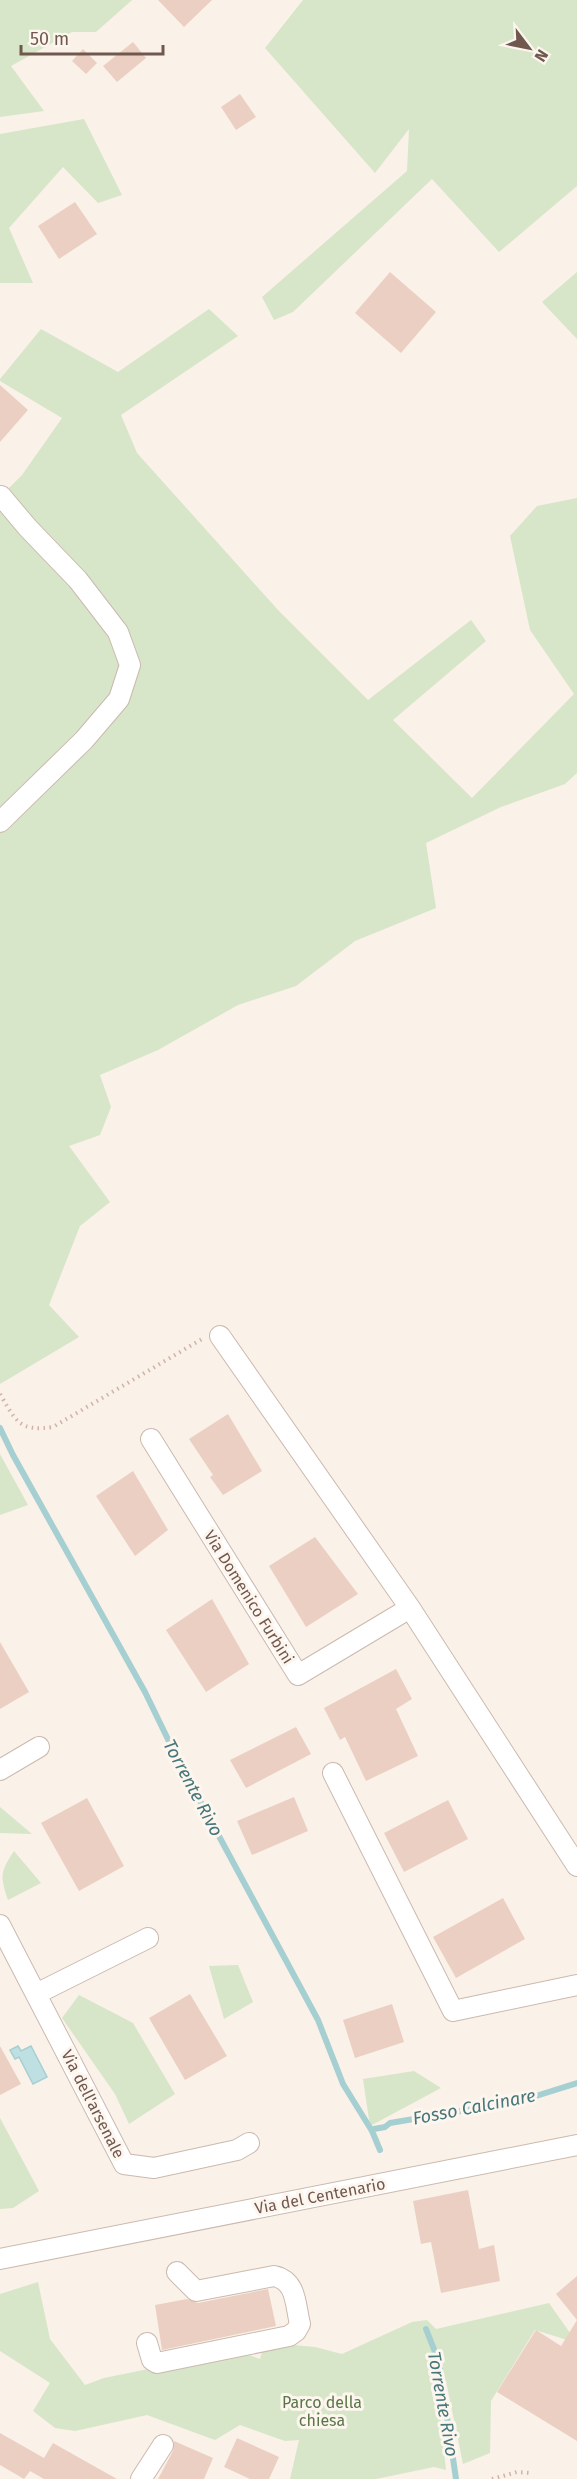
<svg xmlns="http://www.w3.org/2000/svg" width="577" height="2479" font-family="'Fira Sans',sans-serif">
	<rect width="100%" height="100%" fill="#faf1e8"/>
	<path fill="#d7e6c8" d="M0,0H132L96,32H72L11,66L44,111L0,117Z
		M303,0H577V186L499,252L432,179L293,312L274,320L262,297L407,171L409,129L375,173L265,48Z
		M84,119L122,195L98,203L63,167L9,228L33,283H0V134Z
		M577,272V339L542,302Z
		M209,309L238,336L121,415L137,453L278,610L368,700L471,620L486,641L393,720L472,798L574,694L530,630L510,536L537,506L577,498V773L565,784L501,807L426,843L436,908L355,941L296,986L238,1005L158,1050L100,1075L111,1107L100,1135L69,1146L110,1202L80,1226L49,1305L79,1337L0,1384V497L22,475L62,418L0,381V379L41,329L118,372Z
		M0,1454L28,1505L0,1515Z
		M0,1807L32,1834L0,1833Z
		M14,1851L41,1883L8,1900C0,1876 0,1872 14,1851Z
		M238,1965L253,2002L224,2019L209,1966Z
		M79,1995L133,2023L175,2094L129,2124L115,2094L62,2018Z
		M414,2071L441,2088L370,2126L363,2079Z
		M0,2118L39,2191L13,2208L0,2209Z
		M38,2282L50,2339L85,2385L104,2378L237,2351L260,2359L262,2352L293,2345L315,2347L342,2354L412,2322L427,2320L436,2329L549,2303L577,2343L535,2330L491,2401L490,2453L463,2464L446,2381L437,2384L446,2470L434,2467L376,2479H290L299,2440L285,2441L240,2425L215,2440L147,2415L75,2431L55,2428L33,2411L50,2383L0,2351V2294Z"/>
	<path fill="#bfe0e2" stroke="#a6cfd2" stroke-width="1.5" d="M18,2046L21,2051L31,2046L47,2077L33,2084L19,2057L15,2059L10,2050Z"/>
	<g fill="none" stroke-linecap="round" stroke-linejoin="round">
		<path stroke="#a6cfd2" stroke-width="6" d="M0,1428L13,1455L145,1692L178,1760L318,2020L343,2084L372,2131L380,2150
			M372,2131L374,2129L385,2127L390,2123L520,2101L577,2083
			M426,2329L439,2362L456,2479"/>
	</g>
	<path fill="#eccfc3" d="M158,0H212L184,27Z
		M133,42L146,58L117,82L103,66Z
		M83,49L97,63L86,74L72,61Z
		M240,94L256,117L236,130L221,107Z
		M75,202L97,234L59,259L38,226Z
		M390,272L436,312L401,353L355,313Z
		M0,385L28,410L0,442Z
		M228,1414L262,1471L223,1495L210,1477L213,1475L189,1439Z
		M133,1471L168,1530L135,1556L96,1496Z
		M315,1537L358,1594L306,1627L269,1566Z
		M212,1599L249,1664L206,1692L166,1630Z
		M0,1642L29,1692L0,1709Z
		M396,1669L412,1699L396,1709L418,1756L366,1781L345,1737L340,1740L324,1708Z
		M296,1727L311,1754L246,1788L230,1760Z
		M294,1797L308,1831L252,1855L237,1821Z
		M87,1798L124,1866L79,1891L41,1823Z
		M448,1800L468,1839L404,1872L384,1833Z
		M503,1898L525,1939L456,1978L433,1937Z
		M190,1994L227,2056L185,2080L149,2018Z
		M392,2004L404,2042L355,2058L343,2020Z
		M0,2046L21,2084L0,2095Z
		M468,2190L479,2249L494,2245L500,2281L441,2293L431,2242L421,2244L413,2201Z
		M577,2276V2320L556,2294Z
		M268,2289L276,2326L162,2350L155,2305L187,2299L198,2303Z
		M577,2320V2441L497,2392L536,2330L561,2346Z
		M0,2433L44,2458L53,2443L117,2479H44L30,2471L24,2479L0,2465Z
		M237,2438L279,2457L269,2479H250L224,2467Z
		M174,2441L213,2458L204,2479H158L173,2451Z"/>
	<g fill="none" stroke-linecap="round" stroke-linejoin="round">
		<g stroke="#cbb9af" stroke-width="22">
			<path id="minor" d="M0,822L84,740L119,699L130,665L118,632L78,580L28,528L1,496
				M220,1336L410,1608L577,1866
				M151,1439L298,1675L410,1608
				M0,1770L39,1747
				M333,1773L453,2011L577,1985
				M0,1925L124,2164L154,2168L237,2150L249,2143
				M36,1994L148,1938
				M0,2259L577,2145
				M147,2343L152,2360L157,2363L289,2336L296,2331L300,2324C295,2304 297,2281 274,2276L196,2291L177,2272
				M141,2479L163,2445"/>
		</g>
		<path stroke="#d1b3a6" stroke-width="4" stroke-dasharray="1.5 4.5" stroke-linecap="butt" d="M0,1394C16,1421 19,1432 53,1427L202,1339
			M492,2479L517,2472L531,2473"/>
		<use href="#minor" stroke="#fff" stroke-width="20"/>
	</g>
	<g text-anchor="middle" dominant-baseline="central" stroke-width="6" stroke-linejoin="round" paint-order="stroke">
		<g font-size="16" fill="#71584f" stroke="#fdf6ee">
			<text transform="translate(249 1597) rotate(58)">Via Domenico Furbini</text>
			<text transform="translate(93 2104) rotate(63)">Via dell'arsenale</text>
			<text transform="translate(320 2196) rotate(-11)">Via del Centenario</text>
		</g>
		<g font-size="16" fill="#5a7648" stroke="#fdf6ee">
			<text x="322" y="2402">Parco della<tspan x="322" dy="18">chiesa</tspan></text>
		</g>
		<g font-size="18" font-style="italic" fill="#47777b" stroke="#fdf6ee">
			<text transform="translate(193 1788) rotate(62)">Torrente Rivo</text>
			<text transform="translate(474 2107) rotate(-11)">Fosso Calcinare</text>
			<text transform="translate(443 2404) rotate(80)">Torrente Rivo</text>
		</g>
	</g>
	<g transform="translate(529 48) rotate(122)" stroke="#fdf6ee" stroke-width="4.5" paint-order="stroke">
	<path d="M0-4.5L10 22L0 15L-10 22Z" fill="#71584f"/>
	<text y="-9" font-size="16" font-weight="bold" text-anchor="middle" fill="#71584f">N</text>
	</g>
	<path d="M21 45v9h142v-9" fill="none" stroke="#71584f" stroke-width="3"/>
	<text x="30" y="45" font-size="18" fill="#71584f" stroke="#fdf6ee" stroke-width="4.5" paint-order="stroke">50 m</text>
</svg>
